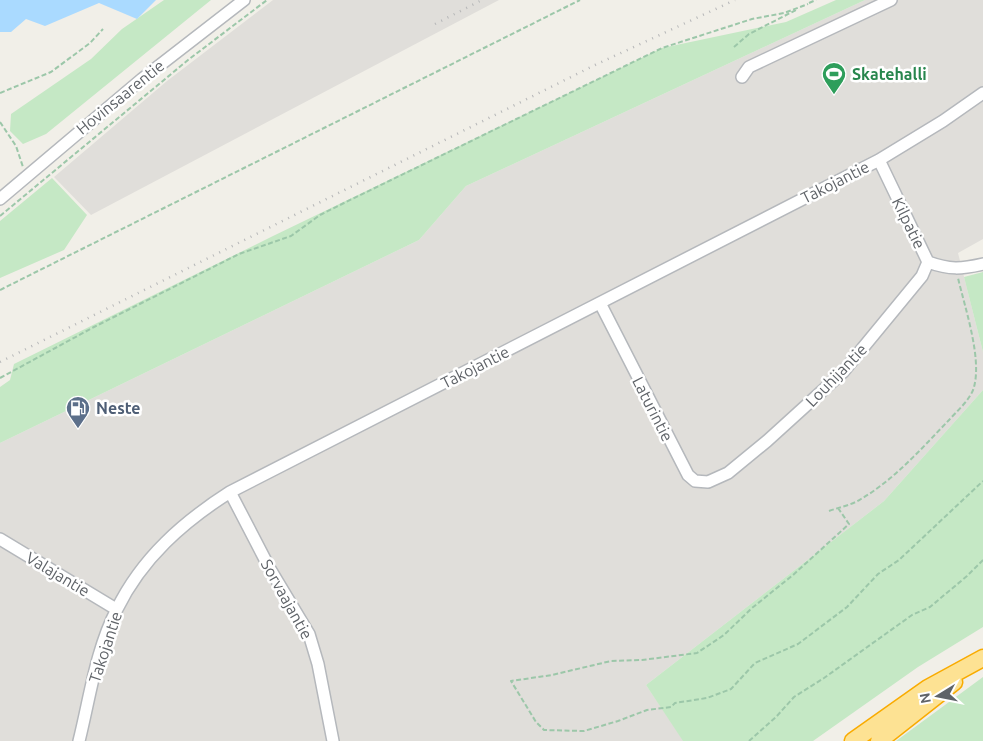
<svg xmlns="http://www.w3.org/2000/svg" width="983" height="741" font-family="Ubuntu,sans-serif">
	<rect width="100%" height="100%" fill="#f1efe8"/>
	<path fill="#e0deda" d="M273,0H499L91,215L54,177L167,81Z
		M865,0H983V239L958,253L983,352V390L884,501L646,685L684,741H0V443L419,240L466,186Z"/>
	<path fill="#c5e8c5" d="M164,0H211L46,134L23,144L10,131L11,114L91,59L122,29Z
		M836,0H865L466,186L419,240L0,443V387L10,380L14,364L273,236L662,48L786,22Z
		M52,178L87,215L64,250L0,278V221Z
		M983,272V352L964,277Z
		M983,390V627L918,667L813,741H683L646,685L884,501Z
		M983,677V741H896Z"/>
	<path fill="#aadaff" d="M0,0H156L137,19L99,3L45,26L26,19L11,32H0Z"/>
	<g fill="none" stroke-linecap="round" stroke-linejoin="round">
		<g stroke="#b5b8bc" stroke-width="14">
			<path id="minor" d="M742,77L749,67L891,0
				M879,160L928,262C950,270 961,269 983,264
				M0,199L142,79L244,0
				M600,303L688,475L695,481L708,482L728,473L767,441L843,372L922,276L928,262
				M230,492L270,569L309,634L318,664L333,741
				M0,539L116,609
				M79,741C90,697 96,649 117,609C142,558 183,522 230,492L879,160L943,121L983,93"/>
		</g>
		<g stroke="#f9ab00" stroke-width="19">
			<path id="highway" d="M853,741L928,688L983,658
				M879,741L954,682"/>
		</g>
		<path stroke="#9cc7a9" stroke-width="2" stroke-dasharray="5 2.5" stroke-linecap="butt" d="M809,3L816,0
			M734,47L749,34L798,9
			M0,93L51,72L90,43L103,29
			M0,122L16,146L23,167
			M0,216L188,60L267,0
			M0,290L580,0
			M0,378L94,327L239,254L291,236L320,215L346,202L662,48L752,19L784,13L808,4
			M838,508L849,524L793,575L752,608L724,635L697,653L642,660L611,661L552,675L511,681L536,722L544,730L584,731L618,721L647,710L671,707L675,703L707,698L731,689L755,663L798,644L847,607L878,574L899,560L983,481
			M829,511C840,507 852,505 861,499C895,479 922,448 949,420C957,411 971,399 974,387C982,358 965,308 958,278
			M749,741L776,717L794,697L824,678L912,615L930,607L967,576L983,560"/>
		<use href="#minor" stroke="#fff" stroke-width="11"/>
		<use href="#highway" stroke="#fde293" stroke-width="16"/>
		<path stroke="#b6b7b8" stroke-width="2.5" stroke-dasharray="1 6" stroke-linecap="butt" d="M435,24L482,0
			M0,362L595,65L735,0"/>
	</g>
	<defs>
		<g id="stadium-pin" transform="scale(1.25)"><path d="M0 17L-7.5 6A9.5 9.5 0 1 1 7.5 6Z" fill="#2e9e5b" stroke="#fff"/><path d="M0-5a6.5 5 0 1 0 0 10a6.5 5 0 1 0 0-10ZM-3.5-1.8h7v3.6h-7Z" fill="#fff"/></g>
		<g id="fuel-pin" transform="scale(1.25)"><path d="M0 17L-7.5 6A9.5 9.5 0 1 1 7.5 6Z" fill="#5c6f8a" stroke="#fff"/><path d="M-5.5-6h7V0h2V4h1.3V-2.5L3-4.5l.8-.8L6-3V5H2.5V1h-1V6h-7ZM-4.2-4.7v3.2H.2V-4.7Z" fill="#fff"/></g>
	</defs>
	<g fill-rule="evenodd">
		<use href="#stadium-pin" x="834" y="74"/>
		<use href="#fuel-pin" x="78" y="408"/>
	</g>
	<g text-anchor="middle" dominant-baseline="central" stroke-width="5" stroke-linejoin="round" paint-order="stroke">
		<g font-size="16" font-weight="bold" fill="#27864d" stroke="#fff" text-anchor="start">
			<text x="852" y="74">Skatehalli</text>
		</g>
		<g font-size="16" fill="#5f6368" stroke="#fff">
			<text transform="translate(120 97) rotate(-39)">Hovinsaarentie</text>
			<text transform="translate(835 182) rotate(-27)">Takojantie</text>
			<text transform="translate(909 223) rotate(64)">Kilpatie</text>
			<text transform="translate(475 367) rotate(-27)">Takojantie</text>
			<text transform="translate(836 375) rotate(-46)">Louhijantie</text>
			<text transform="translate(653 409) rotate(63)">Laturintie</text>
			<text transform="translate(58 574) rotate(31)">Valajantie</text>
			<text transform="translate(287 599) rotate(61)">Sorvaajantie</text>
			<text transform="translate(105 647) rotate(-72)">Takojantie</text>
		</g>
		<g font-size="16" font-weight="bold" fill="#4e5e75" stroke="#fff" text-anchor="start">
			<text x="96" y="408">Neste</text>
		</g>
	</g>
	<g transform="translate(938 696) rotate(260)" stroke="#ffffff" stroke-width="4" paint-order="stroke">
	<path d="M0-4L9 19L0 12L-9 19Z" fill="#5f6368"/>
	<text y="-8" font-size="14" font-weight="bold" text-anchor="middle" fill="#5f6368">N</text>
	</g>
</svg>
